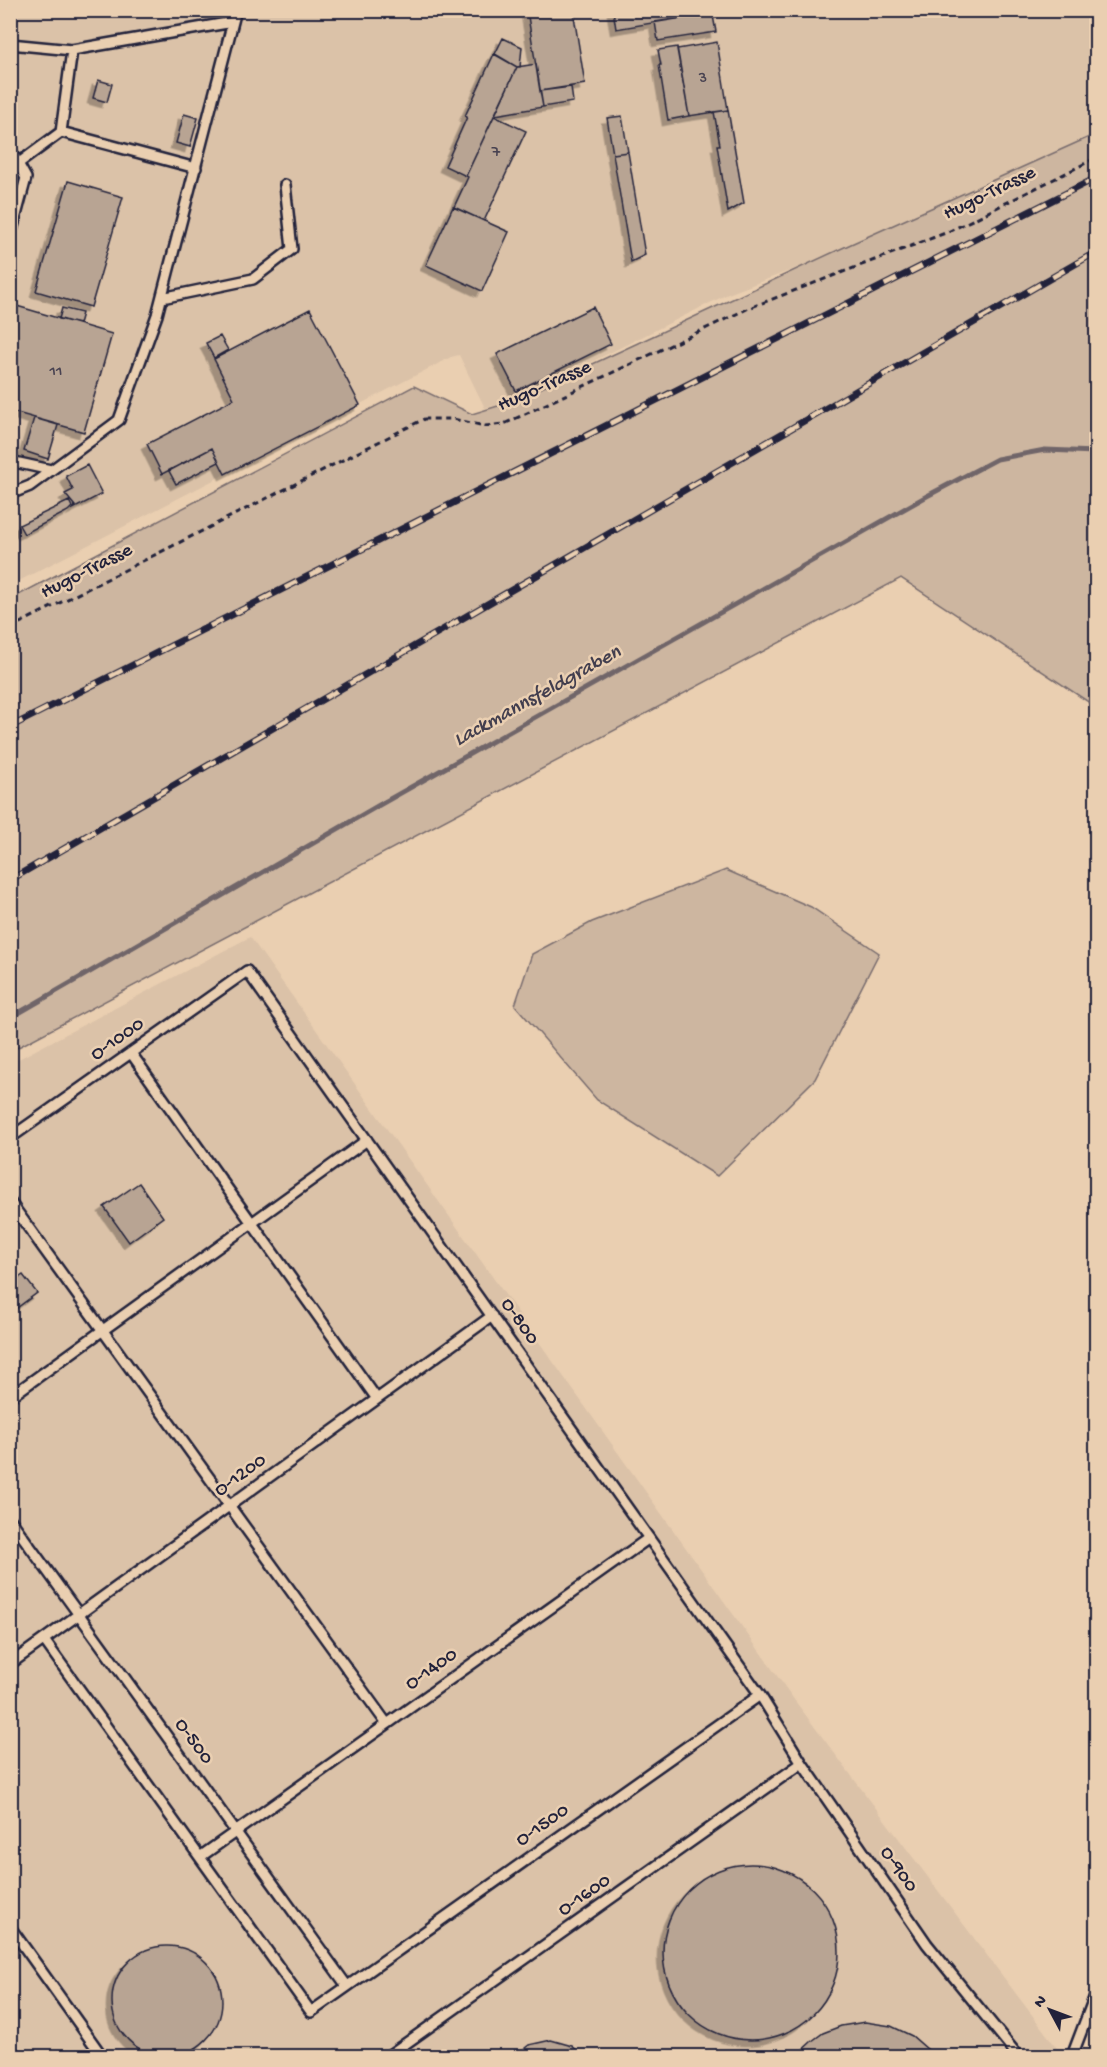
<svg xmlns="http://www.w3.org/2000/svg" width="1107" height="2067" font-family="'Gochi Hand',sans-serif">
	<defs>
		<filter id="shadow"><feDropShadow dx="-5.5" dy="5.5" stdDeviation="0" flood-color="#0004"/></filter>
	</defs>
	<rect width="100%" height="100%" fill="#eacfb1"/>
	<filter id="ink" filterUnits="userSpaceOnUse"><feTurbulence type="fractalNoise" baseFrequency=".0167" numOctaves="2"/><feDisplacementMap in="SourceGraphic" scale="12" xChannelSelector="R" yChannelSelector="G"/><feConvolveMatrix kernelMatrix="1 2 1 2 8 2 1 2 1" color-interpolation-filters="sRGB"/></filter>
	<g filter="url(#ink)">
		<path fill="#dbc2a8" d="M11,11H1096V149L1051,172L728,294L511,402L485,408L459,355L451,357L11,585Z
			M250,937L795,1701L1063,2056H11V1063Z"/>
		<path fill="#cdb6a0" stroke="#786c6e" stroke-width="1.5" d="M1096,134V707L901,578L11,1051V599L414,386L472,414L511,402L851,244Z
			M726,870L811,907L879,953L815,1079L717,1176L597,1100L515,1005L532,954L592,922Z"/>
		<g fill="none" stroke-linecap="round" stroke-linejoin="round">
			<path stroke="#6f6569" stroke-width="5" d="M10,1018L381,804L927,496L997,459L1045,450L1096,452"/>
		</g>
		<path fill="#b8a493" stroke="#22223b" stroke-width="1.5" filter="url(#shadow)" d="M527,10H573L585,84L540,91Z
			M613,10H694L695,16L616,29Z
			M694,10H712L716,32L658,41L655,22L695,16Z
			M503,38L522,47L520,67H517L495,54Z
			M717,42L728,110L689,116L677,49Z
			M677,47L689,116L668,120L659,65H661L658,50Z
			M494,54L517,67L466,176L445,166L467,117L465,116Z
			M536,64L543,107L495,115L517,67Z
			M98,80L112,84L107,102L93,98Z
			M571,87L573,102L543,107L540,91Z
			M728,110L744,203L728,212L717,145H720L714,112Z
			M184,114L198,118L190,147L176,143Z
			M494,116L526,131L484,221L454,207L468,177L466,176Z
			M622,116L628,152L613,154L607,118Z
			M628,152L645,255L631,262L613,154Z
			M68,181L123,197L91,307L36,291Z
			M453,207L509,232L482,291L426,265Z
			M10,304L112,334L84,432L10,411Z
			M593,307L611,344L516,391L497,354Z
			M62,308L82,313L79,324L59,319Z
			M310,309L360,405L225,474L212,448L162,474L147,444L234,399L214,359Z
			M220,336L228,350L214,358L206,343Z
			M34,418L58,425L48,459L24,451Z
			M212,448L219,462L176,484L169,471Z
			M87,465L102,494L73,509L75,506L65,494L73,490L66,476Z
			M69,501L72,507L68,511L24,534L19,525Z
			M139,1183L163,1217L129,1242L104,1207Z
			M23,1275L37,1293L10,1313V1284Z
			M663 1952a88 88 0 1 1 176 0a88 88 0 1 1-176 0Z
			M112 2001a55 55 0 1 1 110 0a55 55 0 1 1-110 0Z
			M865,2022L891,2026L912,2036L935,2056H796L812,2041L823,2033L841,2026Z
			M551,2040L572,2046L584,2056H515L529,2045Z"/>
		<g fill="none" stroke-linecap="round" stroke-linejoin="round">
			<g stroke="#22223b" stroke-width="14">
				<path id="lane" d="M10,44L72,50L233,22
					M61,132L196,168
					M10,149L26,178L10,238
					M19,163L61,132L72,50
					M162,298L253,279L292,249L285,185
					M10,461L51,470
					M10,494L30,486L119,420L157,315L236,10
					M131,1053L377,1399
					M10,1138L247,971L760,1695L802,1763L927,1944L1018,2056
					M10,1202L387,1724
					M10,1397L367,1140
					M10,1519L347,1986
					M44,1640L311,2012L760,1695
					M10,1664L492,1316
					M200,1857L649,1538
					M10,1927L102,2056
					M388,2056L802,1763
					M1072,2056L1096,1993"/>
			</g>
			<path stroke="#22223b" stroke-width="3" stroke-dasharray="6 4.5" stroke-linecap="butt" d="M10,628L424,419H453L485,426L504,424L749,308L948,232L1096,158"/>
			<use href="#lane" stroke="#eacfb1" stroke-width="9"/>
			<g stroke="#22223b" stroke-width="7">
				<path id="rail" d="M10,727L1096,178
					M10,880L1096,252"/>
			</g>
			<use href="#rail" stroke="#eacfb1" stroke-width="4.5" stroke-dasharray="14" stroke-linecap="butt"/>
		</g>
	</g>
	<g text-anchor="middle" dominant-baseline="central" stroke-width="5" stroke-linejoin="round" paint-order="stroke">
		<g font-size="16" fill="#484251">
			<text x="703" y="79">3</text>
			<text x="496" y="153">7</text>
			<text x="56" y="372">11</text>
		</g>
		<g font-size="20" fill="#22223b" stroke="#eacfb1">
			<text transform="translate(990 194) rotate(-26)">Hugo-Trasse</text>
			<text transform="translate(545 387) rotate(-24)">Hugo-Trasse</text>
			<text transform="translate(87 572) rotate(-27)">Hugo-Trasse</text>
			<text transform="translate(118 1040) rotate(-35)">O-1000</text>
			<text transform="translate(519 1322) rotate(55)">O-800</text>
			<text transform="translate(241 1476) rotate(-36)">O-1200</text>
			<text transform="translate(432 1670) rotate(-35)">O-1400</text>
			<text transform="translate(193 1742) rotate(54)">O-500</text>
			<text transform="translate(543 1826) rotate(-35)">O-1500</text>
			<text transform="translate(898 1870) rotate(55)">O-900</text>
			<text transform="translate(585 1896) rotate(-35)">O-1600</text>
		</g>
		<g font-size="21" font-style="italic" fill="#423e4e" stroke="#eacfb1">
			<text transform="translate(538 697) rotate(-29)">Lackmannsfeldgraben</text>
		</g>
	</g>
	<rect width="1107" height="2067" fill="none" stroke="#eacfb1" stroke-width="36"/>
	<rect x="18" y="18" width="1071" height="2031" fill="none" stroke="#22223b" stroke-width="2" filter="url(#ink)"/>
	<g transform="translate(1050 2010) rotate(311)" stroke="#eacfb1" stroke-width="4.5" paint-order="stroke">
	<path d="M0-4.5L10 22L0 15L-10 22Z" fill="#22223b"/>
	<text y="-9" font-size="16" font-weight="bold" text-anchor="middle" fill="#22223b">N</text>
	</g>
</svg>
